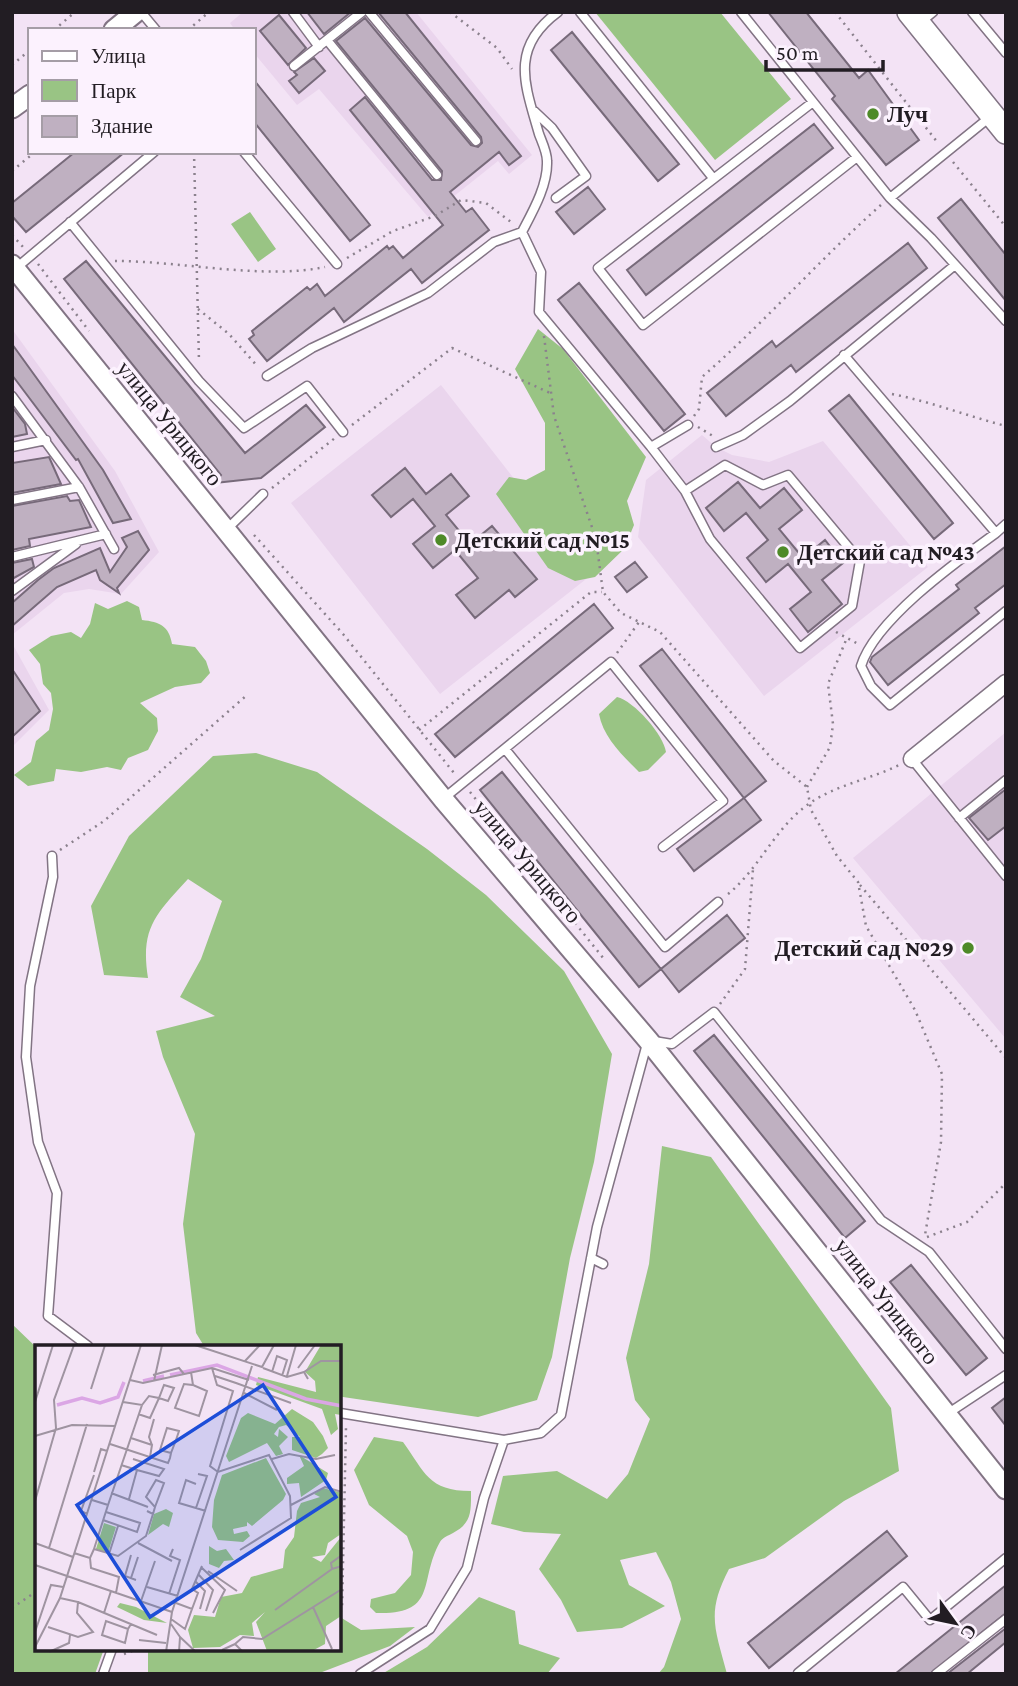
<svg xmlns="http://www.w3.org/2000/svg" width="1018" height="1686" font-family="'Crimson Pro',serif">
	<rect width="100%" height="100%" fill="#f3e3f5"/>
	<path fill="#ead5ed" d="M243,12H416L532,155L509,174L498,161L428,217L319,89L297,105L254,53V30H235L230,23Z
		M12,329L115,471L159,552L121,594L89,589L64,593L12,635Z
		M441,385L590,576L440,694L291,503Z
		M702,435L716,447L732,455L769,462L823,441L928,567L764,696L638,537L646,480Z
		M12,643L49,710L12,747Z
		M1006,732V1039L853,858Z"/>
	<path fill="#99c484" d="M595,12H720L791,99L715,160Z
		M250,212L276,249L258,262L231,224Z
		M538,329L563,349L646,457L627,501L634,525L624,549L595,577L575,581L548,568L496,494L509,477L526,480L545,470V423L515,369Z
		M127,601L139,607L142,620C160,622 169,626 172,644L195,647L206,661L210,673L201,683L175,687L140,703L157,718L158,731L148,750L128,758L121,770L107,767L81,772L56,769L54,781L28,786L14,775L31,762L36,741L49,730L53,709L51,693L43,684L40,664L29,650L51,636L71,632L81,638L90,624L95,603L108,609Z
		M617,697C634,701 664,735 666,752L648,770L639,772C623,756 603,737 599,714Z
		M256,753L317,772L427,849L486,895L564,971L612,1054L594,1162L570,1258L552,1357L537,1400L478,1417L343,1397L340,1396V1346H204L196,1333L183,1224L195,1134L163,1057L156,1031L215,1016L180,997L201,959L222,901L188,879C156,914 140,928 148,978L104,975L91,906L129,836L213,756Z
		M662,1146L711,1157L891,1408L899,1471L844,1501L765,1558L729,1569C706,1613 715,1628 727,1674H658L664,1667L681,1619L671,1582L656,1552L620,1560L629,1585L665,1606L622,1628L577,1632L561,1600L539,1569L561,1534L524,1532L491,1524L503,1476L557,1471L607,1499L628,1474L650,1419L635,1400L626,1358L649,1264Z
		M12,1324L37,1348V1649H104L95,1674H12Z
		M374,1437L403,1442C425,1472 428,1491 471,1491C471,1511 472,1523 453,1533C448,1536 443,1537 440,1542C418,1581 439,1615 376,1613L370,1607L371,1599L395,1593L411,1575L413,1552L407,1536L369,1505L354,1470Z
		M479,1597L515,1611L519,1644L560,1658L547,1674H382L427,1647Z
		M340,1617L361,1630L415,1627L390,1646L317,1674H148V1649H340Z"/>
	<path fill="#bfb0c1" stroke="#776a7a" stroke-width="2" d="M307,12H351L324,34Z
		M378,12H405L521,156L509,165L499,152L450,192L466,212L472,208L489,230L422,283L411,269L344,322L334,308L267,361L249,339L254,335L252,331L307,287L310,290L317,284L325,296L387,246L389,249L393,246L403,258L443,225L350,110L365,97L432,180H441L442,171L336,41L365,18L471,145L478,147L482,143L481,137Z
		M768,12H806L859,78L868,70L919,140L886,165L832,99L835,96Z
		M279,15L306,48L288,65L260,31Z
		M572,32L679,164L658,181L551,50Z
		M314,58L325,71L299,93L289,81L297,75L294,72Z
		M254,80L370,225L350,241L254,122Z
		M814,124L833,148L646,295L627,270Z
		M75,152H125L26,232L12,216V203Z
		M588,187L605,209L574,234L556,212Z
		M961,199L1006,255V301L938,218Z
		M908,243L927,268L796,372L791,365L726,416L707,393L772,341L776,347Z
		M86,261L245,453L306,405L325,427L261,478L215,483L221,475L64,279Z
		M579,283L685,414L664,431L558,300Z
		M12,344L103,470L131,519L113,523L78,459L76,460L12,375Z
		M849,395L953,523L934,539L829,411Z
		M12,407L25,424L27,434L12,437Z
		M49,457L61,484L12,493V463Z
		M405,468L426,494L451,474L469,496L446,515L470,544L492,526L537,579L515,597L509,590L475,618L456,595L478,578L455,550L433,568L413,544L435,526L413,499L391,517L372,495Z
		M738,482L760,508L784,488L802,510L779,529L803,558L825,540L843,563L822,580L842,604L808,632L790,609L811,592L788,564L766,582L747,558L768,540L746,513L724,531L706,508Z
		M67,496L70,501L79,500L91,527L29,539L30,546L12,550V506Z
		M138,531L149,550L117,588L119,593L100,580L96,570L57,587L12,626V603L38,580L54,568L100,548L110,572L127,547L122,538Z
		M1006,546V584L975,608L979,613L888,685L870,662L872,657L959,589L956,585Z
		M32,559L34,567L12,579V563Z
		M635,562L647,577L627,592L615,577Z
		M594,604L613,628L455,757L435,734Z
		M662,649L766,781L744,798L640,666Z
		M12,669L40,711L12,737Z
		M502,772L661,969L639,987L480,790Z
		M1006,789V826L988,840L969,818Z
		M744,798L761,820L694,871L677,849Z
		M727,915L745,938L679,992L661,969Z
		M714,1035L865,1221L845,1238L694,1051Z
		M911,1265L987,1358L966,1375L890,1282Z
		M1006,1397V1426L992,1408Z
		M887,1531L907,1556L769,1668L748,1643Z
		M1006,1585V1613L930,1674H895Z
		M1006,1628V1642L967,1674H947Z"/>
	<g fill="none" stroke-linecap="round" stroke-linejoin="round">
		<g stroke="#827484" stroke-width="11">
			<path id="service" d="M141,12L156,30
				M293,12L319,47
				M369,12L476,141
				M558,12C509,48 525,85 539,134C542,142 547,152 547,161C548,185 533,211 522,232L541,272L539,312L651,447L688,425
				M580,12L713,178
				M741,12L890,198L990,117
				M972,12L1006,53
				M921,22L933,12
				M327,40L437,175
				M294,66L362,12
				M813,102L598,268L643,325L857,157
				M534,111L552,128L586,176L556,198
				M244,152L337,264
				M890,198L931,238L1006,321
				M70,222L199,381L244,428L307,386L343,432
				M15,269L154,152
				M844,355L996,533L1006,524
				M267,376L312,348L428,293L494,242L522,232
				M12,396L79,487L114,549
				M12,447L46,440
				M651,447L685,491L725,465L763,485L788,475L860,561L852,606L800,648L710,539L685,491
				M716,447L743,435L790,401L955,265
				M12,500L79,487
				M227,529L263,494
				M996,533C956,562 875,620 861,666L871,686L890,705L1006,611
				M12,557L106,534
				M12,591L76,544
				M505,749L665,947L718,902
				M912,759L1006,876
				M443,799L611,662L723,801L663,847
				M959,818L1006,780
				M52,856L53,877L30,986L26,1057L38,1142L57,1193L48,1316L88,1346
				M591,1258L603,1264
				M340,1413L504,1440L541,1433L561,1415L597,1227L648,1040L672,1044L714,1012L881,1220L929,1252L1006,1349
				M947,1414L1006,1375
				M798,1673L903,1587L930,1620L1006,1558
				M103,1674L112,1649
				M360,1674L430,1629L467,1568L484,1498L504,1440
				M936,1674L1006,1619"/>
		</g>
		<g stroke="#827484" stroke-width="19">
			<path id="minor" d="M912,759L1006,683"/>
		</g>
		<g stroke="#827484" stroke-width="23">
			<path id="tertiary" d="M114,30L136,12
				M12,108L30,95
				M12,265L443,799L648,1040L1006,1489"/>
		</g>
		<g stroke="#827484" stroke-width="26">
			<path id="secondary" d="M909,12L1006,132"/>
		</g>
		<path stroke="#8b818d" stroke-width="2.5" stroke-dasharray="2 5" stroke-linecap="butt" d="M450,12L497,48L512,69
			M835,12L938,143
			M54,30L75,12
			M188,30L209,12
			M12,65L30,50
			M194,152L199,362
			M953,162L1006,227
			M12,171L35,152
			M12,235L24,248
			M347,258L393,231L435,216L461,200L486,203L511,222
			M115,261C182,261 262,280 325,267
			M38,264L89,331
			M198,309L229,334L258,367
			M544,336L554,416L596,539L603,592L621,613L660,632L774,761L807,787L811,810L837,856L858,882L866,926L915,1010L942,1074L941,1142L925,1235
			M892,394C932,402 967,416 1006,426
			M694,416L699,409L702,377C765,322 820,259 882,204
			M352,425L452,348L550,393
			M698,427L713,436
			M272,488L335,438
			M254,535L343,634L454,773
			M836,632L860,645
			M617,653L639,622
			M419,730L591,592H602
			M807,787L830,747L833,724L828,684L846,640
			M470,792L604,959
			M60,850L104,821L247,695
			M860,885L1006,1058
			M728,894C760,868 775,827 810,803C836,785 871,779 899,765
			M720,1004L745,969L753,869
			M927,1237L967,1222L1006,1183
			M12,1608L37,1591
			M340,1611L342,1610L346,1427
			M124,1654L137,1649"/>
		<use href="#service" stroke="#fff" stroke-width="8"/>
		<use href="#minor" stroke="#fff" stroke-width="16"/>
		<use href="#tertiary" stroke="#fff" stroke-width="19"/>
		<use href="#secondary" stroke="#fff" stroke-width="23"/>
	</g>
	<g fill="#4e8a28" stroke="#fcf2fe" stroke-width="2.5">
		<circle cx="873" cy="114" r="7"/>
		<circle cx="441" cy="540" r="7"/>
		<circle cx="783" cy="552" r="7"/>
		<circle cx="968" cy="948" r="7"/>
	</g>
	<g text-anchor="middle" dominant-baseline="central" stroke-width="7" stroke-linejoin="round" paint-order="stroke">
		<g font-size="23" font-weight="bold" fill="#221d23" stroke="#fcf2fe" text-anchor="start">
			<text x="887" y="114">Луч</text>
			<text x="455" y="540">Детский сад №15</text>
			<text x="797" y="552">Детский сад №43</text>
			<text x="954" y="948" text-anchor="end">Детский сад №29</text>
		</g>
		<g font-size="23" fill="#221d23" stroke="#fcf2fe">
			<text transform="translate(170 423) rotate(51)">улица Урицкого</text>
			<text transform="translate(528 861) rotate(50)">улица Урицкого</text>
			<text transform="translate(887 1301) rotate(52)">улица Урицкого</text>
		</g>
	</g>
	<g transform="translate(35 1345)">
		<rect width="306" height="306" fill="#f3e3f5"/>
		<path d="M286,0H306V70L300,69L303,84L296,90L287,64L221,40L223,32L281,47L280,36L270,27ZM257,64L278,77L288,91L293,103L287,109L281,113L257,105V92H265L251,80L244,82L239,89L243,92L244,84L253,92L244,101L248,109L241,111L232,98L194,117L191,111L206,73L213,68L240,79ZM264,110L293,128L291,135L266,152L264,138L252,139V133L269,121ZM231,113L251,149L248,155L217,181L212,177V181L198,184L199,189L212,186L215,191L208,197L183,195L177,182L179,155L187,130ZM288,143L304,147L306,152V189L293,198L290,210L277,212L286,217L306,192V271L291,281L290,299L277,306H232L221,277L230,267L217,278L219,291L205,290L185,302L158,303L153,285L159,270L180,272L186,252L207,248L216,232L248,223L250,205L259,192L262,166L266,158L285,152L279,149ZM131,164L138,168L134,182L128,179L113,190L119,169ZM69,178L81,182L73,208L61,204ZM174,201L182,206L191,204L199,215L189,216L184,223L174,219ZM85,258L101,262L132,278L109,275L82,262Z" fill="#99c484"/>
		<path fill="none" stroke="#dba6e5" stroke-width="3.5" d="M135,30L182,20L271,54L307,61M108,36L129,31M22,60L47,53L65,58L83,52L89,37"/>
		<path fill="none" stroke="#9f94a1" stroke-width="2" d="M160,0L227,22L239,0M210,16L225,0M177,23L182,40L198,46L175,121L183,127L234,110L255,151L256,173L205,205M228,23L252,32L269,27L273,34M263,23L280,0M156,27L158,40L149,39L140,63L164,71L172,46L158,40M237,27L242,11L252,15L247,31M269,27L286,16H307M118,30L144,23L149,29M180,31L201,38M252,31L261,0M95,35L108,38L177,23L214,35M119,36L127,0M201,38L256,58M56,44L70,0M209,48L242,65M0,57L18,0M88,57L107,60L114,51L124,53L129,40L139,43L133,56L124,53L115,73L103,69M0,91L37,80L80,81M96,93L117,100L115,112M75,99L133,118L135,113L136,108L141,95L144,86L132,83L125,105L136,108M117,100L114,92L119,74M98,114L129,124L124,131L102,125M237,114L254,109L281,114L300,110M86,120L102,125L94,154M59,127L66,104L72,106M161,139L151,135L144,158L171,166M76,148L113,162M57,155L73,160L59,204M0,156L21,83L19,55L39,0M73,160L107,60M256,160L290,142L307,147M161,163L172,131L163,129M52,169L46,166L59,130M118,169L120,162L111,152L121,135L129,138L120,162M68,175L102,187L105,178L71,167M0,198L38,212M103,198L137,216M14,203L52,79M39,208L55,213L59,204L83,211L111,191L118,169L112,166M74,209L83,181M96,210L90,231L101,235M307,210L296,218L297,224L307,221M55,213L56,223L84,232L81,248M0,220L137,267M166,222L190,245L178,268M173,226L202,246M163,229L178,245L171,266M96,233L103,212M160,236L170,246L165,264M112,242L143,251M134,249L145,215L135,211L138,204M106,256L120,216M43,257L122,290M141,258L157,264L163,248L157,244L167,221M278,262L297,304M240,265L297,224M69,268L76,246M136,274L150,284L157,264M136,279L145,292L144,307M13,282L43,292L58,287L42,268L43,257L25,253M93,284L90,298L67,290L71,276L93,284L96,279M0,287L16,240L28,242M145,292L161,307M104,295L131,298M200,299L208,292L227,294L307,244M0,302L25,253L106,0M187,305L200,299L208,307M14,307L34,298L35,290M131,307L137,267L217,21"/>
		<path fill="#1d4ed8" fill-opacity="0.15" stroke="#1d4ed8" stroke-width="3.5" d="M228,40L301,152L115,272L42,160Z"/>
		<rect width="306" height="306" fill="none" stroke="#221d23" stroke-width="3.5"/>
	</g>
	<rect width="1018" height="1686" fill="none" stroke="#221d23" stroke-width="28"/>
	<rect x="28" y="28" width="228" height="126" fill="#fcf2fe" stroke="#a59da6" stroke-width="2"/>
	<rect x="42" y="51" width="35" height="10" fill="#ffffff" stroke="#a59da6" stroke-width="2"/>
	<text x="91" y="63" font-size="21" fill="#221d23">Улица</text>
	<rect x="42" y="80" width="35" height="21" fill="#99c484" stroke="#a59da6" stroke-width="2"/>
	<text x="91" y="98" font-size="21" fill="#221d23">Парк</text>
	<rect x="42" y="116" width="35" height="21" fill="#bfb0c1" stroke="#a59da6" stroke-width="2"/>
	<text x="91" y="133" font-size="21" fill="#221d23">Здание</text>
	<g transform="translate(955 1623) rotate(123)" stroke="#fcf2fe" stroke-width="5" paint-order="stroke">
	<path d="M0-5L12 26L0 18L-12 26Z" fill="#221d23"/>
	<text y="-10" font-size="19" font-weight="bold" text-anchor="middle" fill="#221d23">С</text>
	</g>
	<path d="M766 60v10h117v-10" fill="none" stroke="#221d23" stroke-width="3.5"/>
	<text x="776" y="60" font-size="21" fill="#221d23" stroke="#fcf2fe" stroke-width="5" paint-order="stroke">50 m</text>
</svg>
